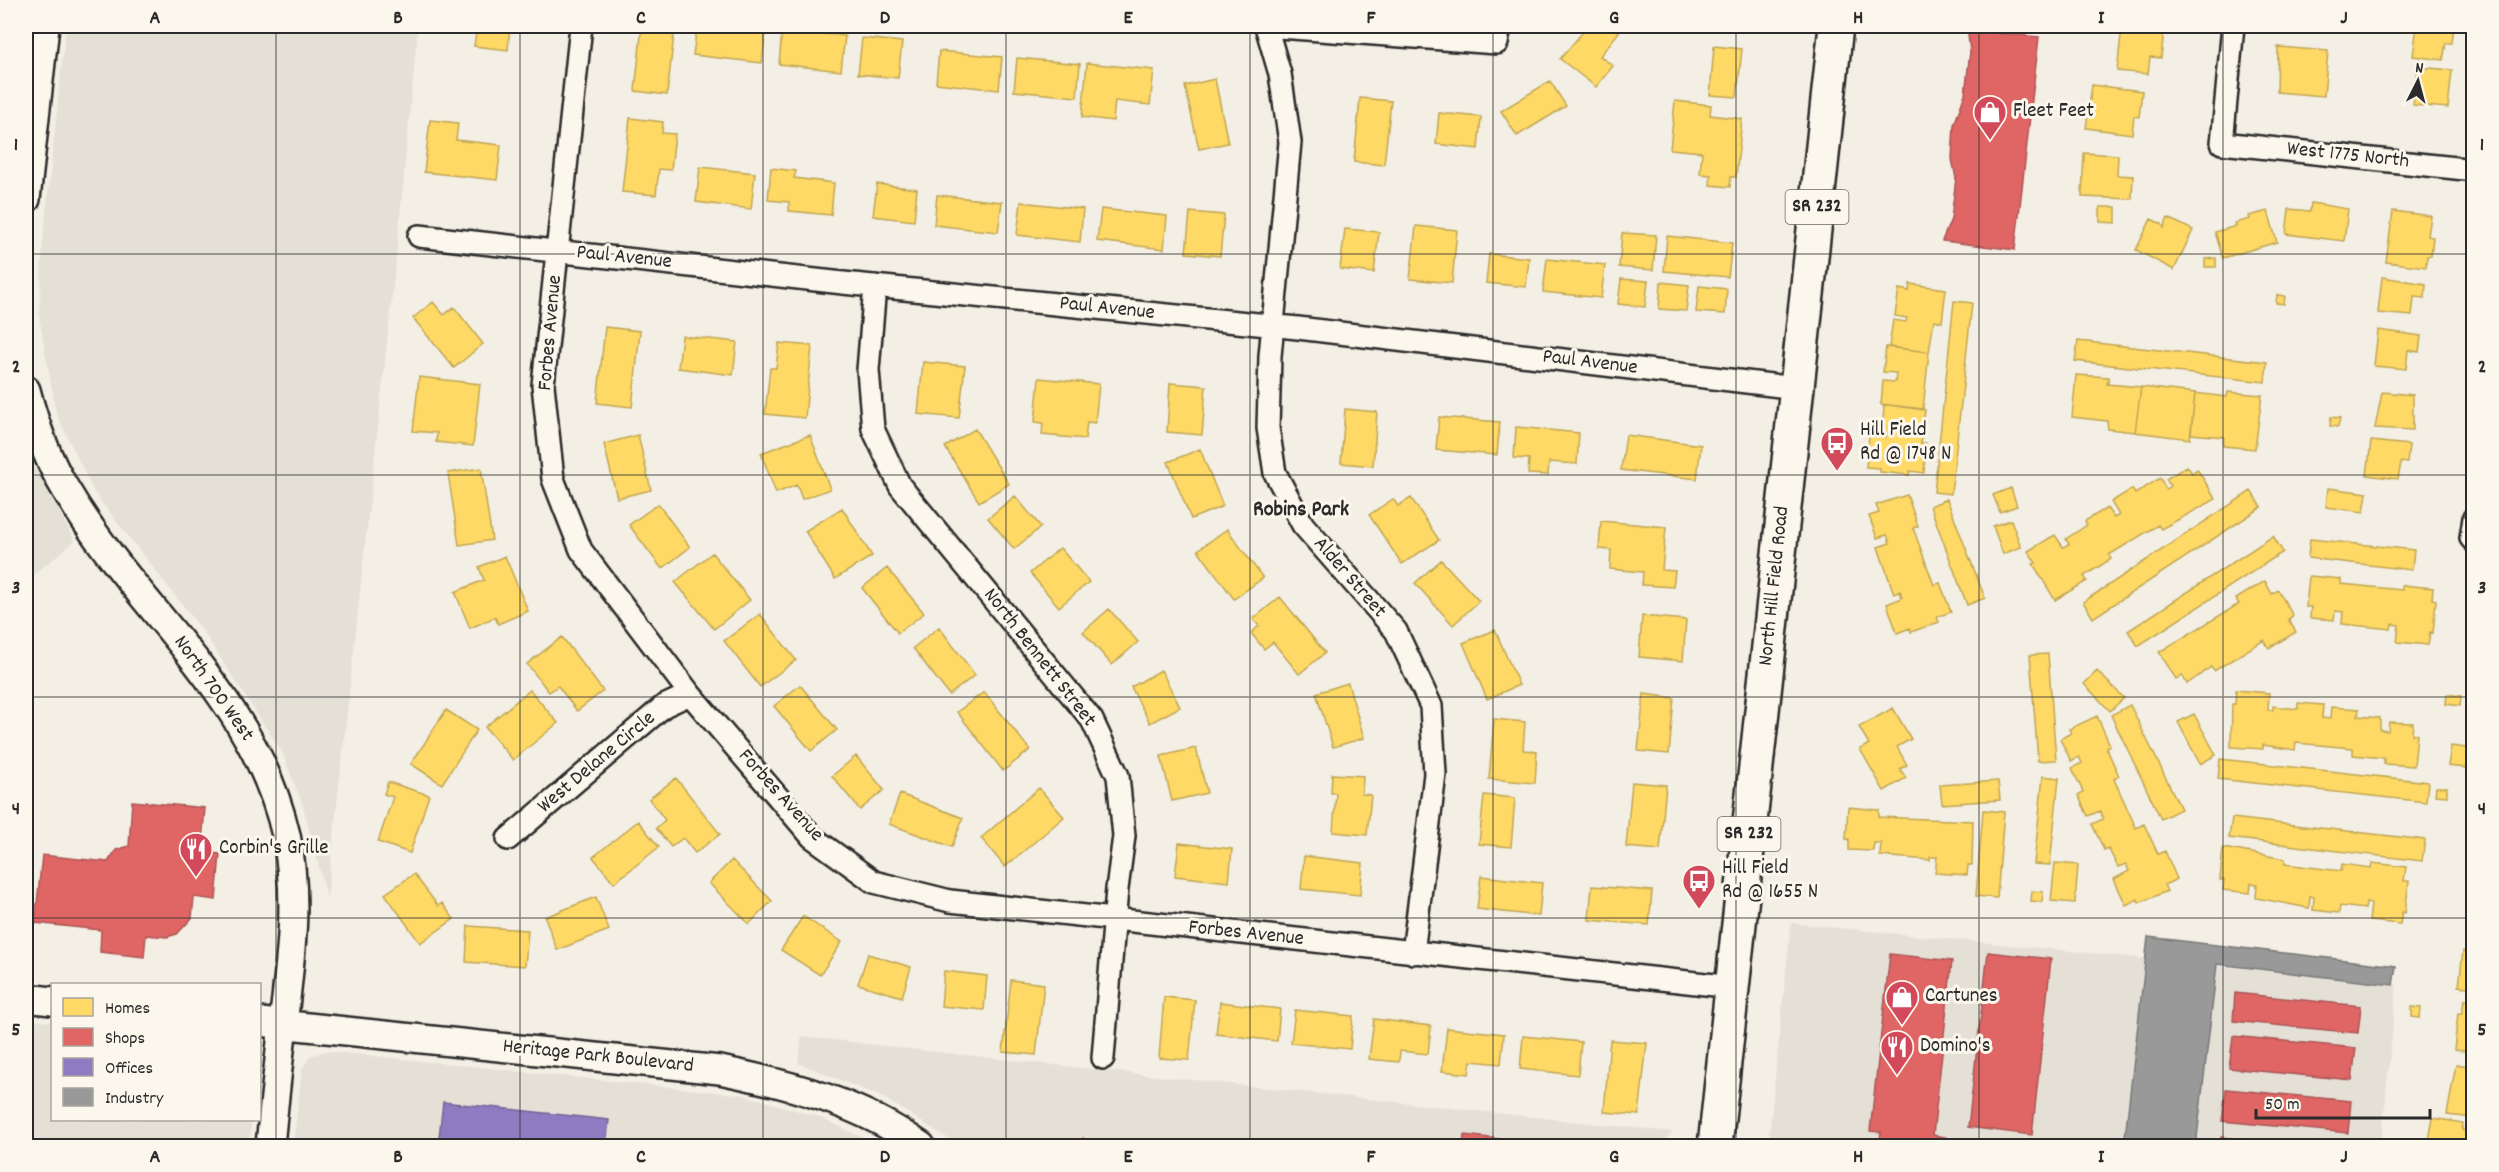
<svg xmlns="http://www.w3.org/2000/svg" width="2499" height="1172" font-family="Dekko,sans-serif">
	<rect width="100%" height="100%" fill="#f3efe4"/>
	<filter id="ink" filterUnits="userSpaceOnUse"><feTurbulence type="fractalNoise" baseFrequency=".0167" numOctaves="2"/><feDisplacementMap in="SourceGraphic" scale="12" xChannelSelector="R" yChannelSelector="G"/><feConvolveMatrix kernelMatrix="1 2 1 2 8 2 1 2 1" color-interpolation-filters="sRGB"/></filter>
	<g filter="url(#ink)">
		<path fill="#e4e0d6" d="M66,26H418L396,259L327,898L303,806L282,752L200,627L95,494L56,413L39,316L43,241Z
			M26,451L75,541L26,581Z
			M1791,923L2397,984L2381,1146H1768Z
			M26,1019L52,1022V1120H252L249,1146H26Z
			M802,1036L909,1049L1672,1132L1666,1140L1665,1146H960L884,1098L798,1063Z
			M326,1051L744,1095L816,1116L882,1146H293L302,1070L310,1056Z"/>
		<path fill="#ffd966" stroke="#bfa554" stroke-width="1.5" d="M477,26H510L508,50L474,46Z
			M642,26H675L667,95L635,91Z
			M697,26L766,28L762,63L693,55Z
			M1588,26H1611L1619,32L1600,56L1613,66L1596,87L1560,59Z
			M2287,26H2320L2319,32L2287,28Z
			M2417,26H2454L2452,43H2446L2443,60L2413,56Z
			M2122,27L2164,31L2161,58L2150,57L2148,74L2117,71Z
			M782,30L845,36L841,71L779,64Z
			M862,38L902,42L898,78L858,74Z
			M1714,46L1742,49L1737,97L1710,95Z
			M2278,47L2328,51L2324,96L2277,92Z
			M939,51L1002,57L999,90L936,83Z
			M1017,58L1080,64L1077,97L1014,91Z
			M1087,63L1154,70L1150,105L1115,101L1113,121L1082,117Z
			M2417,67L2452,70L2448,108L2413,105Z
			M1215,79L1228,143L1199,149L1185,86Z
			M1550,81L1566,106L1517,136L1501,111Z
			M2092,85L2142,91L2139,117L2134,116L2132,134L2086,128Z
			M1360,98L1391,101L1384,165L1354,162Z
			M1675,101L1711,105L1710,115L1742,119L1736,177H1731L1730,187L1710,185L1711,175L1700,174L1702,152L1670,149Z
			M1439,113L1481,117L1478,149L1436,144Z
			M630,118L663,122L662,133L675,134L671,170L659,169L656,195L622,192Z
			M430,120L458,123L456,140L501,145L497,180L424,172Z
			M2084,153L2118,155L2117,175L2133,176L2132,199L2082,197Z
			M700,167L755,173L751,209L696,202Z
			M771,168L796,171L794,178L834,183L831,215L789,211V202L768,200Z
			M877,184L917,189L914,221L873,216Z
			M937,195L1002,202L998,232L934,225Z
			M1021,202L1083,209L1080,242L1017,235Z
			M2311,203L2348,209L2344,241L2286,234L2289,209L2310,211Z
			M2100,207H2116V223L2100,222Z
			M1101,209L1167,216L1164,249L1097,241Z
			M2268,211L2277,242L2223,258L2215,232L2236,226L2235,223L2250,219L2249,216Z
			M2393,211L2431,216L2428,236L2433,237L2431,256H2427L2426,267L2386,262Z
			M1190,212L1224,215L1220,256L1186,253Z
			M2168,218L2193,230L2174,270L2136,250L2151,219L2162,224L2164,228Z
			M1416,226L1457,230L1452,283L1410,279Z
			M1345,229L1379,232L1374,273L1340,269Z
			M1622,233L1656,235L1653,270L1619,267Z
			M1667,236L1732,243L1728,277L1664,271Z
			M1489,254L1529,258L1526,287L1486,283Z
			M2216,258V267H2205V259Z
			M1547,259L1605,265L1601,298L1543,292Z
			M2382,277L2426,284L2425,298L2414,297L2412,316L2378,313Z
			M1621,279L1648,281L1645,307L1618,304Z
			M1661,282L1689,285L1686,311L1659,309Z
			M1910,284L1946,289L1942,322L1934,320L1929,352L1889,347L1893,320L1906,322L1907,318L1895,316L1899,289L1909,291Z
			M1699,286L1727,289L1725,314L1696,312Z
			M2277,295L2285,296L2284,304L2276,303Z
			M1954,301L1972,303L1951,494L1934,492Z
			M433,302L444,315L454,307L483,344L454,368L413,318Z
			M605,327L640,331L632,407L597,403Z
			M2378,330L2421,336L2419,352L2408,350L2406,369L2374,366Z
			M682,336L737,342L733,375L678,368Z
			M2078,341L2267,362L2265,382L2075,361Z
			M779,343L812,346L805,418L765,414L770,368H776Z
			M1886,347L1929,352L1923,409L1881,404L1883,381L1895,382L1896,373L1883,372Z
			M923,362L965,366L959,418L918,414Z
			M2076,375L2109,377L2107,384L2141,387L2135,432L2108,429L2107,421L2072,417Z
			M419,377L480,384L473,446L436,442L437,433L413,431Z
			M1039,378L1099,384L1095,423L1087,422L1085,439L1042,435L1043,423L1035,422Z
			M1170,383L1206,386L1202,435L1167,432Z
			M2141,387L2195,393L2190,439L2135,432Z
			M2228,392L2262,395L2255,449L2223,446L2224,437L2191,434L2195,393L2227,397Z
			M2382,392L2413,395V430L2375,428Z
			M1881,404L1925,410L1921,443H1926L1924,473L1910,471L1909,475L1880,472V468L1866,467L1869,436L1886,437V432H1882L1884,407Z
			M1345,409L1377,412L1373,466L1341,463Z
			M1439,417L1500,422L1497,455L1436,450Z
			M2331,417L2340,418L2338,427L2330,426Z
			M1516,427L1579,433L1577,464L1549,462L1548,475L1528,474L1529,459L1514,458Z
			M975,429L1009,484L979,502L945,447Z
			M638,435L651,490L617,498L604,444Z
			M810,435L830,489L802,499L797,485L776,493L761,453Z
			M1626,435L1701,445L1697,479L1621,470Z
			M2371,441L2409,445L2407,463L2401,462L2398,479L2367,475Z
			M1200,449L1223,506L1191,519L1168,462Z
			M2187,466L2192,473L2197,469L2216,499L2161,529L2158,525L2109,555L2111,559L2084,576L2087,581L2055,600L2033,564L2036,563L2028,551L2055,535L2063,547L2069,544L2066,539L2087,525L2085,521L2107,508L2114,518L2119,515L2111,502L2132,489L2135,494L2160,478L2166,489L2170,486L2166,479Z
			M481,468L492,540L459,545L448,473Z
			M2011,488L2017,506L2000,512L1993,495Z
			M2328,488L2367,493L2364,512L2326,507Z
			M2251,491L2262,507L2093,618L2083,602Z
			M1907,495L1918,526L1913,528L1934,585L1940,583L1951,612L1937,617L1939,622L1911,632L1910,628L1897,633L1887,604L1902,598L1900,591L1894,594L1878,547L1890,543L1887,535L1877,538L1869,516L1879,513L1876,505Z
			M1015,496L1041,527L1014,549L988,518Z
			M1411,498L1439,540L1402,564L1369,515L1393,499L1398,506Z
			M1947,499L1985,598L1967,605L1930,506Z
			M658,504L690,547L662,569L629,525Z
			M842,508L872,556L835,579L805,531Z
			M2011,520L2021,547L2003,554L1993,526Z
			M1601,521L1666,527L1662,570L1675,571L1673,587L1642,585L1643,572L1610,569L1611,550L1599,549Z
			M1227,529L1263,578L1234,599L1198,550Z
			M2273,536L2283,552L2138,646L2128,631Z
			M2310,539L2414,550L2412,570L2308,558Z
			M1060,548L1089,582L1059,607L1030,573Z
			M712,553L750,600L714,629L675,582Z
			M505,556L528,611L498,624L495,617L470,628L455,592L484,580L479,567Z
			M1441,560L1479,601L1453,625L1415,583Z
			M887,568L924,613L898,633L862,588Z
			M2309,576L2341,579V584L2402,590V585L2433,588L2432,599L2436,600L2433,633L2430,632L2428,645L2397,642L2399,625L2392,624L2391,629L2342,624L2343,612L2335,611L2334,620L2310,618L2311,607H2306Z
			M2265,581L2272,594L2278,590L2293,616L2288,619L2296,632L2269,648L2264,640L2214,671L2211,667L2187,684L2182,675L2176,679L2159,652L2239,604L2236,599Z
			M1280,597L1325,653L1299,674L1273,642L1264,649L1251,633L1259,626L1253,619Z
			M1109,609L1138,642L1112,665L1083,632Z
			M760,614L796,660L760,687L724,641Z
			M1642,616L1686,620L1683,661L1639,657Z
			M939,627L975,675L949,695L913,648Z
			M1495,630L1519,685L1487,699L1463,643Z
			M562,637L603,691L577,711L558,686L549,692L527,664Z
			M2048,654L2056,760L2038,761L2030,655Z
			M1161,670L1180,707L1150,723L1131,687Z
			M2097,671L2124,698L2110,711L2084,684Z
			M1348,683L1364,738L1333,747L1316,693Z
			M800,685L837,730L811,751L774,706Z
			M530,690L558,723L513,760L485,727Z
			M2236,690L2269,693L2268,710H2273V706L2298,709V703L2323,705L2322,718L2330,719L2331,707L2359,709L2358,716L2380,718V730L2388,731L2389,722L2413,723L2412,734H2417L2414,766L2384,764V758L2353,755V748L2296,743L2295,750L2263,745V749L2231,747L2232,704H2235Z
			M984,692L1030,750L1003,771L957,712Z
			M1644,694L1674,698L1669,754L1638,751Z
			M2447,694L2461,696L2460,706L2446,704Z
			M2130,705L2181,809L2161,819L2111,715Z
			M1893,708L1911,739L1897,747L1907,765L1900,769L1906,778L1884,791L1860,749L1869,744L1859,727Z
			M446,710L477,730L442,784L411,764Z
			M2194,714L2216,755L2200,764L2178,722Z
			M2097,716L2110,745L2106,747L2119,776L2114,779L2136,828L2144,824L2158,854L2165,851L2177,879L2164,885L2167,891L2139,903L2138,899L2126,905L2114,879L2129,871L2126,864L2118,867L2108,848L2104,850L2092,824L2103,819L2100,811L2088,816L2078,795L2083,792L2072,768L2082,763L2079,757L2071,761L2060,739L2071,733L2069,729Z
			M1494,719L1525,722L1523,750L1537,751L1535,783L1489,779Z
			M2451,746L2474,749L2473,769L2448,766Z
			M1196,748L1207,793L1172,801L1161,756Z
			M856,756L884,790L860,810L832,776Z
			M2220,759L2428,782L2426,802L2218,779Z
			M1332,774L1363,776L1362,794L1371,795L1367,835L1333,832L1336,793H1331Z
			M2043,776L2059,778L2050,865L2034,864Z
			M676,778L720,834L695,853L683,838L671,847L656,828L665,820L649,799Z
			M1998,781L2000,800L1942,804L1940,785Z
			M388,782L429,795L410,853L378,842L393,797L384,794Z
			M1632,782L1666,785L1660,850L1626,847Z
			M2436,787H2447V796L2435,795Z
			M1039,788L1064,817L1005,867L981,838Z
			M900,794L963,818L952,847L889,824Z
			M1484,795L1515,798L1511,847L1479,844Z
			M1848,807L1879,810V817L1973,821L1972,865H1968L1967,875L1935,873L1937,857H1930V860L1880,856L1881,843H1874L1873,851L1849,850V839H1846Z
			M1983,810L2004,812L1997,898L1976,896Z
			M2232,818L2425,840L2422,861L2229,838Z
			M638,821L659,847L614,883L593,857Z
			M1179,843L1232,849L1229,882L1175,876Z
			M2223,848L2285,859V864L2341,871L2342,864L2371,868L2372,863L2406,867L2404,881H2409L2405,913L2402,912L2400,924L2369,921L2371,904L2366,903L2365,909L2340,906L2339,913L2313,910L2314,897L2310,896L2309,908L2256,898L2257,884L2251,883L2250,893L2223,890L2224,880H2220Z
			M1304,856L1363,863L1360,895L1301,889Z
			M732,860L772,901L749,924L709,883Z
			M2055,863L2078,865L2075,903L2051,901Z
			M414,874L438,906L442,903L454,919L420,943L385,894Z
			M1481,876L1542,883L1539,916L1477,909Z
			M1592,886L1652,891L1649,925L1589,920Z
			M2470,888H2474V923L2466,922Z
			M2032,891L2043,892L2042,902L2031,901Z
			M596,897L609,930L557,950L545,917Z
			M803,916L842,942L820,975L781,950Z
			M468,926L528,930L525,966L466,962Z
			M2473,937L2474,988L2459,986L2463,951H2471Z
			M868,954L911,967L902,997L858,984Z
			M944,971L987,976L984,1010L941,1006Z
			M1011,980L1044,984L1036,1055L1003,1052Z
			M1164,997L1195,1000L1189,1060L1159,1058Z
			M2464,1000L2474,1001V1052L2454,1050L2458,1013H2462Z
			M1220,1002L1280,1009L1277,1041L1216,1034Z
			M2412,1007L2421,1008L2420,1018L2412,1017Z
			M1295,1010L1353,1016L1350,1049L1291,1043Z
			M1374,1019L1431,1026L1428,1054L1400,1051L1399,1062L1369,1059Z
			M1447,1028L1504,1034L1501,1064L1471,1061L1469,1074L1442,1071Z
			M1523,1036L1581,1042L1578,1075L1520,1069Z
			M1610,1040L1647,1043L1639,1115L1604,1112Z
			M2456,1064L2474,1067V1118L2447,1115Z
			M2433,1118L2463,1123L2462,1130L2474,1131V1146H2428Z"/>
		<path fill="#e06666" stroke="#aa5454" stroke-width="1.5" d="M1967,26H1996V33L2039,37L2015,250L1942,241L1951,219L1956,178L1952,159L1954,125L1965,94L1970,52Z
			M132,801L205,808L201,852L220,854L216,900L194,897L192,918L177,934L167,937L146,935L144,957L100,952L101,930L35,923L42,855L108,862L116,850L129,846Z
			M1988,952L2051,959L2032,1135L1968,1127Z
			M1890,954L1952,961L1933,1135L1946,1137L1944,1146H1879L1881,1132L1870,1131Z
			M2235,993L2361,1006L2358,1033L2233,1021Z
			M2233,1036L2356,1048L2352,1080L2229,1068Z
			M2226,1089L2351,1101L2348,1133L2222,1121Z
			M1464,1135L1552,1145V1146H1463Z
			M2221,1137L2315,1146H2220Z
			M1083,1138L1095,1146H1077Z"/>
		<path fill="#8e7cc3" stroke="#706495" stroke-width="1.5" d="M443,1102L609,1120L606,1146H438Z"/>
		<path fill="#999" stroke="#787878" stroke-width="1.5" d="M2148,937L2396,966L2393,985L2217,964L2196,1146H2124Z"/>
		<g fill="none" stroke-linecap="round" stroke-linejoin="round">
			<g stroke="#2b2b2b" stroke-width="26">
				<path id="minor" d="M581,26L543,385L553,479L581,550L690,694L812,837L874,882L950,901L1733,987
					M1265,26L1497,43L1500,26
					M1266,26L1280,74L1290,142L1270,356L1268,428L1275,473L1303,525L1396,631L1431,706L1435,774L1413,953
					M2233,26L2222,143L2474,170
					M419,236L843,283L1298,328L1796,388
					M875,286L868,370L873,429L900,486L1092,720L1118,776L1124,836L1117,889L1103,1058
					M2474,518L2471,538L2474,541
					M508,839L664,706L690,694"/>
			</g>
			<g stroke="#2b2b2b" stroke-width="32">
				<path id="tertiary" d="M26,199L45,26
					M26,390C35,425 47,459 66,490C137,611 253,692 286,835C299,895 291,956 284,1016C279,1059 274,1103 270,1146
					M26,998L52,1001
					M260,1022L720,1070C793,1085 860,1103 921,1146"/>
			</g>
			<g stroke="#2b2b2b" stroke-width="38">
				<path id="primary" d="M1715,1146L1836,26"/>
			</g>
			<use href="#minor" stroke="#fbf7ec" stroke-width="21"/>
			<use href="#tertiary" stroke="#fbf7ec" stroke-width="27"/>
			<use href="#primary" stroke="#fbf7ec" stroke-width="33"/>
		</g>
	</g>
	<path fill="none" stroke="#2b2b2b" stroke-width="1.5" stroke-opacity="0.55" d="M276,26V1146M520,26V1146M763,26V1146M1006,26V1146M1250,26V1146M1493,26V1146M1736,26V1146M1979,26V1146M2223,26V1146M26,254H2474M26,475H2474M26,697H2474M26,918H2474"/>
	<defs>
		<g id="shop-pin" transform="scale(1.725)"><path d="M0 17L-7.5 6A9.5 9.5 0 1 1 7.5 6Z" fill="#d1495b" stroke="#fbf7ec"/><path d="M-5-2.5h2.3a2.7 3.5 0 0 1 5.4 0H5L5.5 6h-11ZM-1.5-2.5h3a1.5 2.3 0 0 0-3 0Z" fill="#fff"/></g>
		<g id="bus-pin" transform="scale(1.725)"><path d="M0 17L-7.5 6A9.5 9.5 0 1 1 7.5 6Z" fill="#d1495b" stroke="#fbf7ec"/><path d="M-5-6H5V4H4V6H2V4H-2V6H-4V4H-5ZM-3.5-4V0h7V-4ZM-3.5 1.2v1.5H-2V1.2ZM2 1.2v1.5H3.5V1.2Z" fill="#fff"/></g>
		<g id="restaurant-pin" transform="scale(1.725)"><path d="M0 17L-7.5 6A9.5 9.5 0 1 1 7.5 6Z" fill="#d1495b" stroke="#fbf7ec"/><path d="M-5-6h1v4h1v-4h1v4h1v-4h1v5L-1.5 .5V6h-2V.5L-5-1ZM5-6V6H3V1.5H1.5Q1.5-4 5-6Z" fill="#fff"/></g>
	</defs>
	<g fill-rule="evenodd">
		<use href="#shop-pin" x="1990" y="112"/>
		<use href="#bus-pin" x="1837" y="443"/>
		<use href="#restaurant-pin" x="196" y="849"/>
		<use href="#bus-pin" x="1699" y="881"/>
		<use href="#shop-pin" x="1902" y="997"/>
		<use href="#restaurant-pin" x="1897" y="1047"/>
	</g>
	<g text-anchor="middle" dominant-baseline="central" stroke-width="6" stroke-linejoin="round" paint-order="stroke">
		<g fill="#fbf7ec" stroke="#696865" stroke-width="1.5">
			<rect x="1785.5" y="190" width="63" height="34" rx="4.5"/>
			<rect x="1717.5" y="817" width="63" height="34" rx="4.5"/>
		</g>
		<g font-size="20" font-weight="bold" fill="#2b2b2b">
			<text x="1817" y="207">SR 232</text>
			<text x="1749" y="834">SR 232</text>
		</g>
		<g font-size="21" fill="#2b2b2b" stroke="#fbf7ec" text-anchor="start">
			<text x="2013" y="112">Fleet Feet</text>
			<text x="1860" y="431">Hill Field<tspan x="1860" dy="24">Rd @ 1748 N</tspan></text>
			<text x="219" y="849">Corbin's Grille</text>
			<text x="1722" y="869">Hill Field<tspan x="1722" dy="24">Rd @ 1655 N</tspan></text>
			<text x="1925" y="997">Cartunes</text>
			<text x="1920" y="1047">Domino's</text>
		</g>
		<g font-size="21" fill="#2b2b2b" stroke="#fbf7ec">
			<text transform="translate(2348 156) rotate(6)">West 1775 North</text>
			<text transform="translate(624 258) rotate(6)">Paul Avenue</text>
			<text transform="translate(1107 309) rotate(6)">Paul Avenue</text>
			<text transform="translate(551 333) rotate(-85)">Forbes Avenue</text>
			<text transform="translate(1590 363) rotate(7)">Paul Avenue</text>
			<text transform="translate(1349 578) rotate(49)">Alder Street</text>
			<text transform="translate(1775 586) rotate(-84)">North Hill Field Road</text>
			<text transform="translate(1039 658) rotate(52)">North Bennett Street</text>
			<text transform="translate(213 689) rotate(55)">North 700 West</text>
			<text transform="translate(597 763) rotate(-40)">West Delane Circle</text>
			<text transform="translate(780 796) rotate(48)">Forbes Avenue</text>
			<text transform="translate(1246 934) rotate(6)">Forbes Avenue</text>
			<text transform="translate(598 1057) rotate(6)">Heritage Park Boulevard</text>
		</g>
		<g font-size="22" font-weight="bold" fill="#2b2b2b" stroke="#fbf7ec">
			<text x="1301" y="510">Robins Park</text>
		</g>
	</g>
	<rect width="2499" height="1172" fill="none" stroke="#fbf7ec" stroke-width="66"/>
	<rect x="51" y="983" width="210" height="138" fill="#fbf7ec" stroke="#a8a59f" stroke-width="1.5"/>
	<rect x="63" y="998" width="30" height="18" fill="#ffd966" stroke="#a8a59f" stroke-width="1.5"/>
	<text x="105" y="1013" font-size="18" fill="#2b2b2b">Homes</text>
	<rect x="63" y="1028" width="30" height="18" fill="#e06666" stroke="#a8a59f" stroke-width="1.5"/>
	<text x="105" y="1043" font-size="18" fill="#2b2b2b">Shops</text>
	<rect x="63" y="1058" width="30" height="18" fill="#8e7cc3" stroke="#a8a59f" stroke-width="1.5"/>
	<text x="105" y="1073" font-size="18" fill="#2b2b2b">Offices</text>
	<rect x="63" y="1088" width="30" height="18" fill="#999999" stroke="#a8a59f" stroke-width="1.5"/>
	<text x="105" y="1103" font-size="18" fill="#2b2b2b">Industry</text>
	<g transform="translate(2418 81) rotate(6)" stroke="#fbf7ec" stroke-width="4.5" paint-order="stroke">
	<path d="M0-4.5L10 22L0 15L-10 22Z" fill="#2b2b2b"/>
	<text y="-9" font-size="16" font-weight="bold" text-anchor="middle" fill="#2b2b2b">N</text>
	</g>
	<path d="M2256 1109v9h174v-9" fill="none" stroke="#2b2b2b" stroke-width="3"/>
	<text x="2265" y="1109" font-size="18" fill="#2b2b2b" stroke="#fbf7ec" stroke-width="4.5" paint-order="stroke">50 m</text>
	<rect x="33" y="33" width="2433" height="1106" fill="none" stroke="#2b2b2b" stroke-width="2"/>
	<g font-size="20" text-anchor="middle" font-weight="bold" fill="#2b2b2b">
		<text x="155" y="23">A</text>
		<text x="398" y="23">B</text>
		<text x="641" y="23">C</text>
		<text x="885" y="23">D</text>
		<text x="1128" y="23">E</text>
		<text x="1371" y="23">F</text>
		<text x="1614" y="23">G</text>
		<text x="1858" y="23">H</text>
		<text x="2101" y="23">I</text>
		<text x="2344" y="23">J</text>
		<text x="16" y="150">1</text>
		<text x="2482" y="150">1</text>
		<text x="16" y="372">2</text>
		<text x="2482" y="372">2</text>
		<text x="16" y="593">3</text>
		<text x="2482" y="593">3</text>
		<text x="16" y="814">4</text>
		<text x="2482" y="814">4</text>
		<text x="16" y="1035">5</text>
		<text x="2482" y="1035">5</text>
		<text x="155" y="1162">A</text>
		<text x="398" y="1162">B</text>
		<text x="641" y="1162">C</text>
		<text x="885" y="1162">D</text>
		<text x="1128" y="1162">E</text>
		<text x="1371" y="1162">F</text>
		<text x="1614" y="1162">G</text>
		<text x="1858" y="1162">H</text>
		<text x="2101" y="1162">I</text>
		<text x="2344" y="1162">J</text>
	</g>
</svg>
